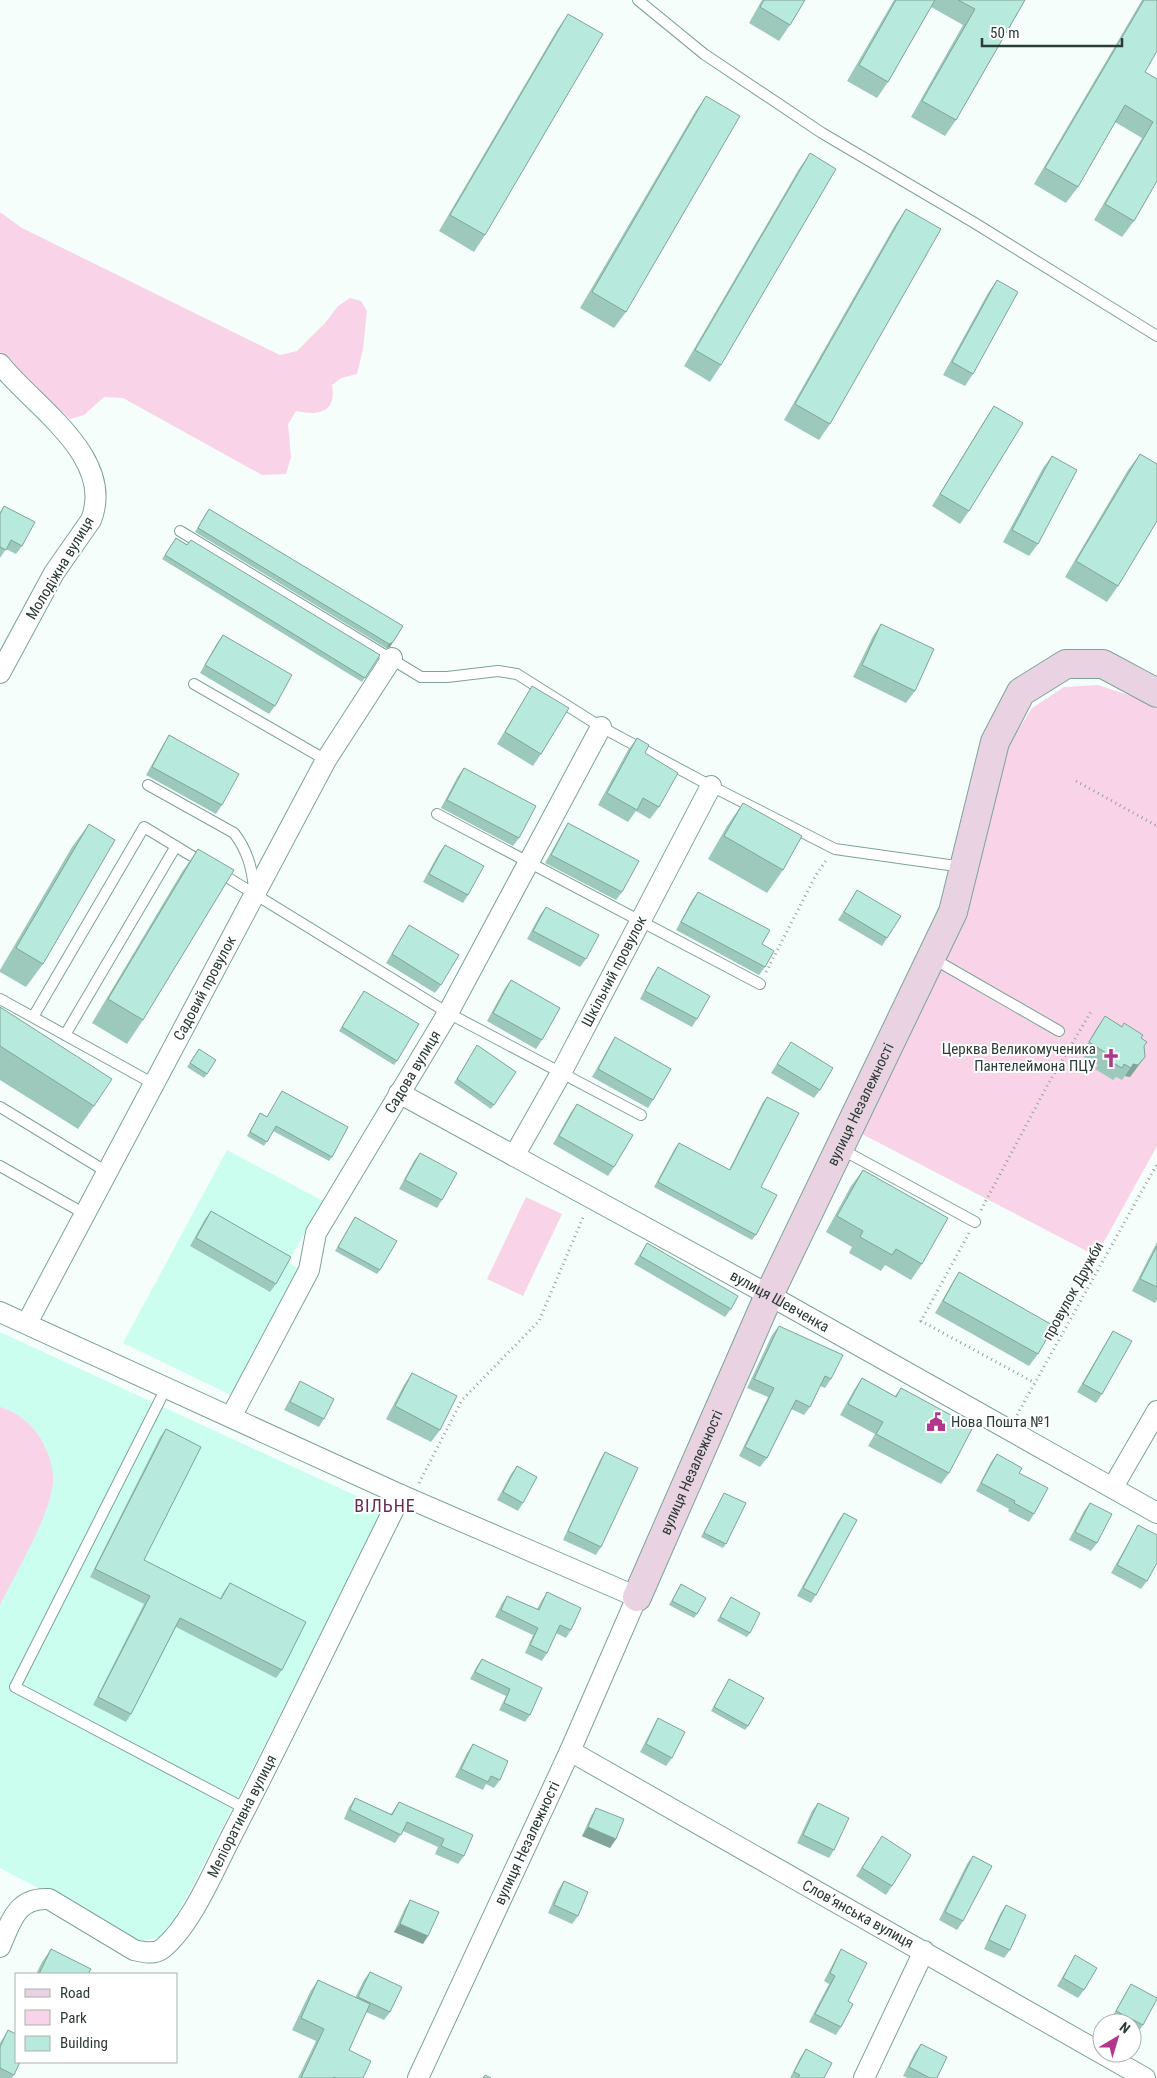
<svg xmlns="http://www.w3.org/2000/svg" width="1157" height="2078" font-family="'Roboto Condensed',sans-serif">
	<rect width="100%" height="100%" fill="#f6fefb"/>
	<path fill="#ccfeef" d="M227,1150L323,1201L288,1262L301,1271L233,1396L123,1343Z
		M0,1332L385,1509L188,1895L171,1924L159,1937L143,1941L133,1938L0,1868Z"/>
	<path fill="#f9d4e9" d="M0,212L22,228L280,355L297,351L325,323L338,306L350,298L361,301L367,311L363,349L357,374L341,378L332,385C337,413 318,416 296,411L288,424L291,457L286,474L262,475L123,398L104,397L84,415L70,419L11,365L0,352Z
		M1098,685L1138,698L1157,709V1146L1096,1256L862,1134L963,919L1005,751L1032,708L1064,687Z
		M526,1197L562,1214L523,1296L487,1279Z
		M0,1407C17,1412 32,1424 41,1439C48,1452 54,1467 53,1482C51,1514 15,1574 0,1605Z"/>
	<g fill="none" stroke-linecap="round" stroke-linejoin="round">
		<g stroke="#7da398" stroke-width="12">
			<path id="lane" d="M638,0L704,54L822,133L973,222L1157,336
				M180,531L421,677H447L498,671L517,674L601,727L711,786L835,849L963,867
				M194,684L326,760
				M148,785L234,833C247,850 252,867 254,889
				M437,814L760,984
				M217,871L448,1013L641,1115
				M932,958L1059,1031
				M0,999L154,1084
				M33,1017L144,827L205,864
				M65,1035L176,846
				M0,1107L107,1172
				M841,1149L975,1222
				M0,1166L85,1214
				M166,1388L15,1687L246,1809"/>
		</g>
		<g stroke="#7da398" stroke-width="22">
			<g id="street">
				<path d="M0,364C33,406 116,457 91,520L54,573L0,673"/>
				<path id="s1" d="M399,1093L769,1295L1157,1513"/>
				<path id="s2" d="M514,1156L561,1073L711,786"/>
				<path d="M0,1312L401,1495L637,1597L570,1751L418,2078"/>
				<path id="s3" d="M27,1323L326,760L392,658"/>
				<path id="s4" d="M231,1417L309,1270L316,1233L448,1013L601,727"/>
				<path d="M1113,1487L1157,1411"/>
				<path d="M570,1751L1145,2078"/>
				<path id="s5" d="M0,1947C11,1922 16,1897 49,1899L134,1950C143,1952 154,1955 162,1949C192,1925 215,1867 233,1833C291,1721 345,1607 401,1495"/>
				<path d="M864,2078L924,1951"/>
			</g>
		</g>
		<g stroke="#7da398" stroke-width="30">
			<g id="secondary">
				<path id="s6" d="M637,1597L769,1295L953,912L995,742L1021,692L1066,664H1103L1157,693"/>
			</g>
		</g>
		<path stroke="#94a09c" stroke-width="3" stroke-dasharray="1 4" stroke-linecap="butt" d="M1076,781L1157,826
			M766,972L816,875L827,859
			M981,1210L1047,1086L1092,1010
			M969,1233L921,1321L1035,1383
			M1017,1415L1157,1164
			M419,1483L462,1400L539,1321L584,1215"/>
		<use href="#lane" stroke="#fff" stroke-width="10"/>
		<use href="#street" stroke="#fff" stroke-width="20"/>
		<use href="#secondary" stroke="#e9d2e1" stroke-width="28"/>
	</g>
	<path fill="#9dc9bd" d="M762,0H805L790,25L779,41L749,23Z
		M894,0H1025L956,120L945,136L911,117L963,25L931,7L888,82L877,98L847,81Z
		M1142,0H1157L1145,72L1157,79V181L1134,221L1122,237L1094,220L1142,138L1115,122L1078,187L1066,203L1034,184Z
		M568,14L485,235L474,252L439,231L557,30Z
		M706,96L626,312L614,328L580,308L695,112Z
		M810,153L721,365L710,382L684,366L799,169Z
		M906,209L830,424L819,440L784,420L895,225Z
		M997,280L973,374L965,386L943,375L988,293Z
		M994,406L969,511L960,524L932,506L986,418Z
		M1140,454L1118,586L1107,602L1065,577L1128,470Z
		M1052,456L1038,544L1029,556L1003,542L1043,468Z
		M4,506L22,546L16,554L6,549L0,558V512Z
		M206,513L403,626L390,647L386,648L195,532Z
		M176,538L380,655L362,682L162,559Z
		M881,624L915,691L906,703L853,677L873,636Z
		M223,635L275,706L269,714L200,673L217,643Z
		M532,686L541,754L533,766L497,744L524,699Z
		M169,735L222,805L216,814L146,775L164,743Z
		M637,738L659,807L650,819L636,811L628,822L598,805L628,750Z
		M464,768L519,838L513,846L441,808L458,776Z
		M743,803L783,870L767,893L708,859L727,826Z
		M568,823L622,892L616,900L545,863L563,831Z
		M89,824L43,964L26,987L0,972V970L72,847Z
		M445,845L468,895L463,903L423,882L439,853Z
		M198,849L143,1020L127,1044L92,1023L182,872Z
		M857,890L887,938L882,946L838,920Z
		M698,892L762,944L765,967L759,975L676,930L692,900Z
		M546,907L586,959L580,967L527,939L540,915Z
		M409,925L441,985L435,993L386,963Z
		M658,967L697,1019L692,1027L640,999L652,976Z
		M511,980L542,1040L536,1049L487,1021L505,988Z
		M361,995L397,1061L394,1065L339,1031Z
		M0,1007L94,1106L78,1129L0,1080Z
		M1105,1016L1141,1038L1144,1046L1136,1069L1130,1077L1125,1076L1122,1080L1116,1077L1113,1080L1095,1069L1098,1065L1081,1055L1096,1029Z
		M615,1037L653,1100L648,1108L592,1077L610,1045Z
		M791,1042L820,1090L814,1098L771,1073Z
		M477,1045L516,1072L491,1109L454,1083Z
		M199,1049L207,1074L204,1078L187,1067Z
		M282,1091L332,1157L329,1161L273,1131L264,1146L247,1136L260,1113L267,1117Z
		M767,1097L761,1187L756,1235L752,1240L654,1187L675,1148L679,1143L729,1170L763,1102Z
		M577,1104L614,1167L608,1176L553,1144L571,1112Z
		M420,1153L442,1200L437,1208L399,1189L414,1161Z
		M863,1170L922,1264L911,1280L885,1265L881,1271L849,1253L852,1247L826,1232L851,1186Z
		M211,1211L276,1284L270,1292L190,1246L205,1219Z
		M355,1217L380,1270L377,1274L335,1251Z
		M1157,1242V1300L1155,1303L1132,1291Z
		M647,1243L731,1309L725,1317L634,1264Z
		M959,1272L1038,1354L1029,1366L935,1313L951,1285Z
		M779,1326L831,1379L825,1388L820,1386L810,1407L804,1415L791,1409L767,1458L760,1467L739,1456L768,1397L747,1388L772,1335Z
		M1113,1331L1102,1394L1096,1403L1077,1392L1108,1339Z
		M412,1373L440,1430L431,1442L386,1419L404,1385Z
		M862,1378L895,1396L901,1388L949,1473L941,1484L868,1446L875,1434L840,1415L854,1390Z
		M300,1381L324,1419L319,1427L284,1410L295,1390Z
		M166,1429L144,1560L220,1599L224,1591L230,1583L282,1670L276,1678L176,1627L131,1714L126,1722L93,1705L144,1604L90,1577L160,1437Z
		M605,1452L601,1547L596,1555L563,1540L600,1460Z
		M997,1454L1019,1473L1034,1514L1029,1522L1008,1511L1009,1509L976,1491L991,1462Z
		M517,1466L523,1503L518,1511L497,1500L511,1474Z
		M724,1493L726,1544L723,1548L701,1537L722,1497Z
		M1090,1503L1097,1543L1091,1551L1069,1540L1084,1511Z
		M844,1513L816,1595L811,1603L797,1596L838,1521Z
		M1138,1525L1147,1581L1141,1589L1111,1573L1133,1534Z
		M681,1584L697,1614L694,1618L669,1605Z
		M547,1592L571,1630L566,1638L556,1633L547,1653L542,1661L525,1653L533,1635L495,1617L502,1603L507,1596L537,1609L542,1600Z
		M731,1597L750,1633L747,1637L717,1621Z
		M482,1659L542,1688L530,1715L525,1722L499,1710L506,1696L470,1679L477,1666Z
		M729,1679L748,1726L745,1730L711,1711Z
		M658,1718L672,1758L666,1766L640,1752L653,1727Z
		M473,1744L500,1780L494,1788L486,1784L483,1790L455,1777L467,1753Z
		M355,1798L391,1814L399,1802L464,1856L458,1864L435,1854L438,1847L403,1831L395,1843L344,1819L349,1807Z
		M818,1803L834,1850L829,1858L797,1843L812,1811Z
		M596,1808L616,1839L610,1848L582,1836L591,1816Z
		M882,1836L892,1886L886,1895L856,1876Z
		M973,1856L963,1921L957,1930L939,1920L967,1864Z
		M564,1881L578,1916L572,1924L548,1913L558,1890Z
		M410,1900L423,1944L394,1932L405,1908Z
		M1006,1905L1010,1950L1004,1958L984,1949L1000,1914Z
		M51,1949L88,1974H36L42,1962Z
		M841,1949L848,2001L841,2027L836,2035L809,2022L829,1984L824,1981L836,1958Z
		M1075,1955L1084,1990L1078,1998L1057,1986L1070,1964Z
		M370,1972L390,2012L384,2020L366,2012L349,2050L363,2078H298L316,2041L292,2030L310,1992L318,1980L355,1998L364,1980Z
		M1131,1984L1143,2025L1137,2034L1132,2031V2023H1117L1111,2019L1126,1992Z
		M8,2030L14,2075L12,2078H0V2043Z
		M921,2044L937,2078H908L903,2076L915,2052Z
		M806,2049L824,2078H790L800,2058Z"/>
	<path fill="#80a49a" d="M393,642L390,647L386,648L389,644Z
		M1145,1057L1130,1077L1125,1076L1133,1064Z
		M588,1827L616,1839L610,1848L582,1836Z
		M400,1924L428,1936L423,1944L394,1932Z"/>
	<path fill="#b7eadc" stroke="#80a49a" d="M764,0H805L790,25L760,7Z
		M896,0H935L888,82L859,65Z
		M958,0H1025L956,120L922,101L975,9Z
		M1144,0H1157V51L1145,72L1157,79V181L1134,221L1105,204L1153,122L1125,105L1078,187L1045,168Z
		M568,14L603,34L485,235L450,215Z
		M706,96L740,116L626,312L592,292Z
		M810,153L836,169L721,365L695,350Z
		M906,209L941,229L830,424L795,404Z
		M997,280L1018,292L973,374L952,362Z
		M994,406L1023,423L969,511L940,494Z
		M1140,454L1157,464V521L1118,586L1076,561Z
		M1052,456L1077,470L1038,544L1012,530Z
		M4,506L35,522L22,546L11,540L6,550L0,547V514Z
		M209,509L403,626L393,642L389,644L198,528Z
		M176,538L187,545L191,540L380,655L365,678L165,555Z
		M881,624L934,649L915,691L862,665Z
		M223,635L292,675L275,706L205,665Z
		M532,686L569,708L541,754L505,732Z
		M169,735L239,774L222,805L152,767Z
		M637,738L649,745L645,753L678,773L659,807L643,798L637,810L607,793Z
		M464,768L536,806L519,838L447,800Z
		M743,803L802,836L783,870L724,836Z
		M568,823L639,861L622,892L551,855Z
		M89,824L115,840L43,964L16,948Z
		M445,845L484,866L468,895L429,874Z
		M198,849L234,870L143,1020L108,999Z
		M857,890L901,916L887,938L844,912Z
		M698,892L770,930L762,944L774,951L765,967L681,922Z
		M546,907L599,935L586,959L533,931Z
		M409,925L459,955L441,985L392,954Z
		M658,967L710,996L697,1019L645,991Z
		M511,980L560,1008L542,1040L493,1013Z
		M364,991L419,1024L397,1061L342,1027Z
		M0,1007L112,1079L94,1106L0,1046Z
		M1105,1016L1122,1027L1124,1023L1143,1035L1141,1038L1147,1042L1144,1046L1145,1057L1138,1065L1133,1064L1131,1068L1124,1064L1122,1068L1103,1057L1106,1053L1089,1042Z
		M615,1037L671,1069L653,1100L598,1069Z
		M791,1042L833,1068L820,1090L777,1064Z
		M477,1045L516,1072L494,1105L457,1079Z
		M199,1049L216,1060L207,1074L190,1063Z
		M282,1091L348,1127L332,1157L276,1126L267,1142L250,1132L260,1113L267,1117Z
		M767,1097L799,1113L761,1187L777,1195L756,1235L658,1182L679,1143L730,1170Z
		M577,1104L633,1135L614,1167L559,1136Z
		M420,1153L457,1173L442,1200L405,1180Z
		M863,1170L948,1218L922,1264L896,1249L892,1255L860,1237L863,1231L837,1216Z
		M211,1211L291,1257L276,1284L196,1238Z
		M355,1217L397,1241L380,1270L338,1247Z
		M647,1243L738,1296L731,1309L640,1256Z
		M1157,1246V1287L1140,1279Z
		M959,1272L1054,1326L1038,1354L943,1301Z
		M779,1326L843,1355L831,1379L825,1376L810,1407L796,1400L767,1458L745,1447L774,1388L754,1379Z
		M1113,1331L1132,1341L1102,1394L1083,1384Z
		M412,1373L457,1396L440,1430L395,1406Z
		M862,1378L896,1397L901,1388L973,1427L949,1473L876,1434L883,1422L848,1404Z
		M300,1381L334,1399L324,1419L290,1402Z
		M166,1429L201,1447L144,1560L221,1599L230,1583L306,1622L282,1670L180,1618L131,1714L98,1697L150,1596L95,1569Z
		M605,1452L638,1468L601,1547L568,1531Z
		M997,1454L1022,1468L1019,1473L1048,1488L1034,1514L1014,1503L1015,1501L981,1483Z
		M517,1466L537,1477L523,1503L503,1492Z
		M724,1493L746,1503L726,1544L704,1533Z
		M1090,1503L1112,1514L1097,1543L1075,1532Z
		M844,1513L857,1520L816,1595L803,1588Z
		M1138,1525L1157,1535V1563L1147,1581L1117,1565Z
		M681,1584L706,1598L697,1614L672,1601Z
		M547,1592L581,1608L571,1630L560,1625L547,1653L530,1645L538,1628L501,1610L507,1596L539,1610Z
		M731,1597L760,1613L750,1633L720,1617Z
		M482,1659L542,1688L530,1715L504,1703L510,1689L475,1672Z
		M729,1679L764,1698L748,1726L714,1707Z
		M658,1718L685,1732L672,1758L646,1744Z
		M473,1744L508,1761L500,1780L491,1776L488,1782L461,1769Z
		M355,1798L392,1815L399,1802L473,1835L464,1856L441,1846L444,1839L407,1822L401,1835L350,1810Z
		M818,1803L849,1818L834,1850L803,1835Z
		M596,1808L624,1819L616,1839L588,1827Z
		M882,1836L911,1855L892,1886L862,1868Z
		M973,1856L992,1866L963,1921L945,1912Z
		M564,1881L588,1892L578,1916L554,1905Z
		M410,1900L439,1912L428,1936L400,1924Z
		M1006,1905L1026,1915L1010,1950L989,1940Z
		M51,1949L91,1969L88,1974H39Z
		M841,1949L867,1963L848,2001L853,2004L841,2027L815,2014L835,1976L830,1973Z
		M1075,1955L1097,1968L1084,1990L1063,1978Z
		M370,1972L402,1987L390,2012L358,1997Z
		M318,1980L370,2004L349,2050L371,2061L363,2078H336L334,2077L333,2078H301L324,2029L301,2018Z
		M1131,1984L1157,1998V1999L1143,2025L1116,2011Z
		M8,2030L16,2034V2062H20L14,2075L0,2068V2047Z
		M921,2044L947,2057L937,2078H930L909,2067Z
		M806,2049L832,2063L824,2078H798L800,2075L794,2072Z
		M485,2075L491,2078H483Z"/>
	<defs>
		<g id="church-bare" transform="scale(1.5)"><path d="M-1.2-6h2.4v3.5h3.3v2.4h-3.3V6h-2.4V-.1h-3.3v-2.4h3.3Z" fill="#b0378b" stroke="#fff" stroke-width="2.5" paint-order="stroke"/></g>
		<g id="civic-bare" transform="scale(1.5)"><path d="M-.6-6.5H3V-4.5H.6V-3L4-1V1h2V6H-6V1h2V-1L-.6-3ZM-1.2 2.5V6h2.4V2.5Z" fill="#b0378b" stroke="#fff" stroke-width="2.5" paint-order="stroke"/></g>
	</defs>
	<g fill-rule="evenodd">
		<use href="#church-bare" x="1111" y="1058"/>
		<use href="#civic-bare" x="936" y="1422"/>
	</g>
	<g text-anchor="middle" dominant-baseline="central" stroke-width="4" stroke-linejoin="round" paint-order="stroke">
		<g font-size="15" fill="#2b3b36" stroke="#fff">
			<text transform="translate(60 568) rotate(-59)">Молодіжна вулиця</text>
			<text stroke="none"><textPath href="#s2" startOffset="210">Шкільний провулок</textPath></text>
			<text stroke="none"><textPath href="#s3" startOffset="379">Садовий провулок</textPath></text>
			<text stroke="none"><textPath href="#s4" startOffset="392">Садова вулиця</textPath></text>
			<text stroke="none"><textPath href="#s6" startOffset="541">вулиця Незалежності</textPath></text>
			<text transform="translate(1073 1291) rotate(-61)">провулок Дружби</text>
			<text stroke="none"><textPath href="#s1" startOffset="434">вулиця Шевченка</textPath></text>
			<text stroke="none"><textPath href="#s6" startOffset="136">вулиця Незалежності</textPath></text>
			<text stroke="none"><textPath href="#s5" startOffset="359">Меліоративна вулиця</textPath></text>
			<text transform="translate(527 1843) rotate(-65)">вулиця Незалежності</text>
			<text transform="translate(858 1914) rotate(29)">Словʼянська вулиця</text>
		</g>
		<g font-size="15" fill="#2b3b36" stroke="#fff" text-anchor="end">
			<text x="1096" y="1049">Церква Великомученика<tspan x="1096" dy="17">Пантелеймона ПЦУ</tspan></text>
			<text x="951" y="1422" text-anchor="start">Нова Пошта №1</text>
		</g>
		<g font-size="18" letter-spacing="1" fill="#682c54" stroke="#fff">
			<text x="385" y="1505">ВІЛЬНЕ</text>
		</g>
	</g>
	<rect x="15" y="1973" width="162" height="90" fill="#ffffff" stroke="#aab1af"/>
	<rect x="25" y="1989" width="25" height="8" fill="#e9d2e1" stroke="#aab1af"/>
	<text x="60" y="1998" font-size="15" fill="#2b3b36">Road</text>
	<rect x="25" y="2010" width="25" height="15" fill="#f9d4e9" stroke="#aab1af"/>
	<text x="60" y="2023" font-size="15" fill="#2b3b36">Park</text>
	<rect x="25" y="2036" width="25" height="15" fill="#b7eadc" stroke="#aab1af"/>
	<text x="60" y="2048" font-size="15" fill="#2b3b36">Building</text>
	<g transform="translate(1117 2038) rotate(38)"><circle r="24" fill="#ffffff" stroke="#aab1af"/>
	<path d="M0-4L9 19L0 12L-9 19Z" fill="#b0378b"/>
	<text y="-8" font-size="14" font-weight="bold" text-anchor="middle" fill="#2b3b36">N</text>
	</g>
	<path d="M982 38v8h140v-8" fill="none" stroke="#2b3b36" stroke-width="2.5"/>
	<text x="990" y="38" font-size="15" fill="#2b3b36" stroke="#ffffff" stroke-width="4" paint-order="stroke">50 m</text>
</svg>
